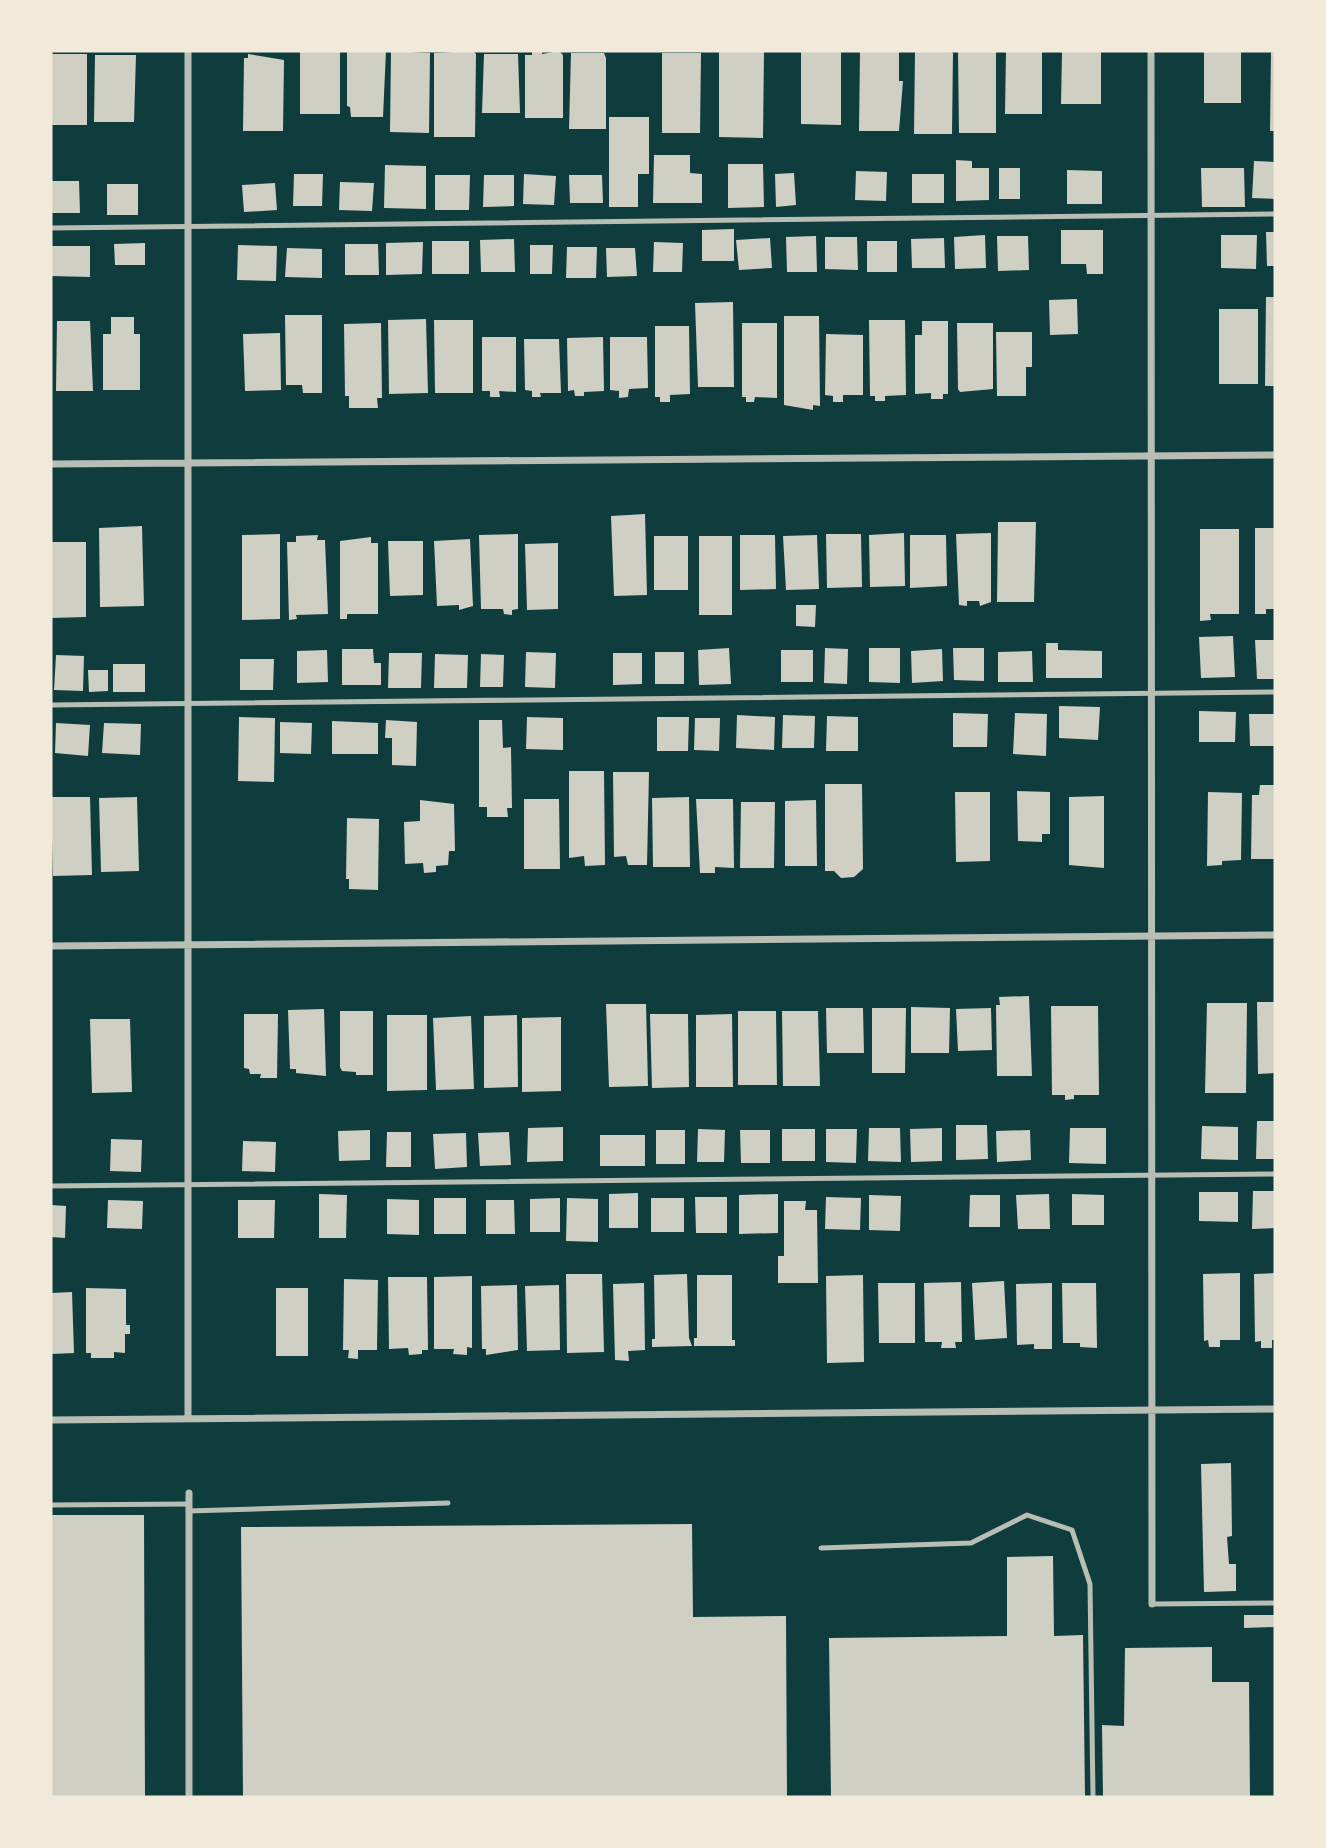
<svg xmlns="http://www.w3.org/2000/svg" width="1326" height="1848" font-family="'Exo 2',sans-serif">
	<rect width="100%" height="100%" fill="#0f3d3e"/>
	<path fill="#cfcfc3" d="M300,51H340V114H300Z
		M347,51H386L383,117H351L350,107L347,106Z
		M391,51L430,53L429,133L390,132Z
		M473,51L476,54L475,137H434V53Z
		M532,51H542V54L559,51L563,55V118H525V55H532Z
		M719,51H764L763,138L719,137Z
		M841,51V125L801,124V52Z
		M860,51H899V81H903L899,131H859Z
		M950,51L953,53L952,134H914L915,52Z
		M958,51H996V133H959Z
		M1006,51L1042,52V114H1005Z
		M1062,51H1101V104H1061Z
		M1204,51H1241V103H1204Z
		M1271,51H1275V131H1270Z
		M571,53H604L606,58V129H569Z
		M662,53H701L700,133H662Z
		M51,54H87V125H51Z
		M248,54L284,60L283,131H243L244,58H248Z
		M484,54H518L520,113H482Z
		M95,55H136L134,122H94Z
		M609,117H649V174H638V207H609Z
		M654,155H690V173L702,174V203H653Z
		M956,160L972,161V168H989V200L956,201Z
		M1254,161L1275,162V199L1252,198Z
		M728,164H763L764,207L728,208Z
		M385,165L426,166V209L384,208Z
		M999,168H1020V199H999Z
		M1201,168H1244L1245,207H1202Z
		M1067,170L1102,171V204H1067Z
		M856,171L887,172L886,201L855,200Z
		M794,173L796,205L776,207L775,174Z
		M294,174H323L322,206H293Z
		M524,174L556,176L554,205L523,204Z
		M912,174H944V203H912Z
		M435,175H470L469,210H435Z
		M484,175H514V206L483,207Z
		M569,175H602L603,203H570Z
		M51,181H79L80,213H51Z
		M340,182L374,183L372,211L339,210Z
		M275,183L277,210L244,212L242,185Z
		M107,184H138V215H107Z
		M734,229V261H702V230Z
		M1061,230H1103V274H1087L1086,264H1061Z
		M1266,232H1275V266H1267Z
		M985,235L986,268L955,269L954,237Z
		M1221,235H1257L1256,269L1221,268Z
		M816,236L817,272H787L786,237Z
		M997,236H1028L1029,270L998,271Z
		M825,237H857L858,270L825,269Z
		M770,238L772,268L739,270L736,240Z
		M944,238L945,268H912L911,239Z
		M514,239L515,272H481L480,240Z
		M432,241H469V274H432Z
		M867,241H897V272H867Z
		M423,242L422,274L386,275V243Z
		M654,242L683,243L682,272H653Z
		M145,243V265H115L114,244Z
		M345,244H378L379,275H345Z
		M238,245L277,246L276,281L237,280Z
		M530,245H553L552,274H530Z
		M51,246H90V277L51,276Z
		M567,247H597L596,278H566Z
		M287,248L322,249V278L285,277Z
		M606,248H635L637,276L607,277Z
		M1266,297H1275V386H1265Z
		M1077,299L1078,334L1050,335L1049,300Z
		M733,302L734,387H698L695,303Z
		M1219,309H1258V384H1219Z
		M285,315H322V393H303L302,385H286Z
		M784,316H819L820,406L813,405V410L784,405Z
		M111,317H134V334H140V390H103V334H111Z
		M426,319L428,393L389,394L388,320Z
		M434,320H473V393H435Z
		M869,320H905L906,395L885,396V401H875V396H870Z
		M57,321H90L93,391H56Z
		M922,321H948V394H943V399H931V393L915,394V335H922Z
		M381,323L382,398H377L378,408H349V396H345L344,324Z
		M742,323H777V398L755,397L754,402H746V397H742Z
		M957,323H993V389L960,392L958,389Z
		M655,326H689L690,394L670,395V402H660V397H655Z
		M996,332H1032V367H1026V396H997Z
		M280,333L281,390L245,391L243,334Z
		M826,334L863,335V395H843V402H833V396L825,395Z
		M482,337H516V392L499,391L500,397H490V391H482Z
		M603,337L604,391L584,392V396H575L574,390L568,391L567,338Z
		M610,337H647L648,388L629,389L628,397L619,398V391L610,390Z
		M524,339H559L561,393H540L541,397H532V391L525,390Z
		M645,514L647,595L614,596L611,516Z
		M998,522H1036L1034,602H997Z
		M142,526L144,606L100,607L99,528Z
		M1255,528H1275V609H1266V614H1255Z
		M1200,529H1239V614H1210L1211,620L1200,621Z
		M904,533L905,586L870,587L869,535Z
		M991,533V602L980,606L979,601H967V606L959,605L956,534Z
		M280,534V619L242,620V535Z
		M518,534V609L512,610V615L504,614L503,609H481L479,535Z
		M826,534H861L862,587L827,588Z
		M318,535L317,540H325L328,614L296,615L297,619L289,620L287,542H296V536Z
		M740,535H775L776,589L740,590Z
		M817,535L819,589L786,590L783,536Z
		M910,535H946L947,586L910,588Z
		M654,536H688V590H654Z
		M699,536H732V615H699Z
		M371,537V543H378V614H347V619H340V541Z
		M470,539L473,606L459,610V605L437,606L434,541Z
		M388,541H423V595L390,596Z
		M51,542H86V617L51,618Z
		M558,543V609L527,610L525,544Z
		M796,605H816L815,627L796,626Z
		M1233,636L1235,677L1201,678L1199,637Z
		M1255,640H1275V679H1257Z
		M1046,643H1058V650L1102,651V678H1046Z
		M729,648L731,684L699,685L698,650Z
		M825,648L848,649L847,684L824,683Z
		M869,648H900V683L869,682Z
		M953,648H984V681L954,680Z
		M342,649H373L374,663H381V685H342Z
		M942,649L943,681L912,683L911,651Z
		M327,650L328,682L297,683V651Z
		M781,650H813V682H781Z
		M1032,651L1033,682H998V652Z
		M526,652L556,653L555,688L525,687Z
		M655,652H684V684H655Z
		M389,653H422L421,688H388Z
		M613,653H642V684L613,685Z
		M435,654L468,655L467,688H434Z
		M481,654L504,655L503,687H480Z
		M56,655L84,656L83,691L54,690Z
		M240,659H274L273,690H240Z
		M113,664H145V692H113Z
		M88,670H108V691L89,692Z
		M1059,706L1100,707L1098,740L1059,738Z
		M1199,711L1236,712L1235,742H1199Z
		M953,713L988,714L987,747H953Z
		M1015,713L1047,714L1046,756L1013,754Z
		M1249,714H1275V746H1250Z
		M737,715L775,717L774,750L736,748Z
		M783,715L815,716L814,748H782Z
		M827,716L858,717V751H826Z
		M239,717L275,718L274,782L238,781Z
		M527,717L563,718V750L526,749Z
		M657,717H689L688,751H657Z
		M695,718H720L719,751L694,750Z
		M386,720L417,722L416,766L392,765V738H385Z
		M479,720H502L503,748L511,747L512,808H507L508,817H487V807H479Z
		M332,721L378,723V754H332Z
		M280,722L312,723L311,754L280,753Z
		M56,723L90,725L88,756L55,753Z
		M104,723L141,724L140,755L102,753Z
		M569,771H604L605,865L585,866L584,856L569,858Z
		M613,772H649L647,865H628L626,856L614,857Z
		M825,784H862L863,869L854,877L841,878L834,871H825Z
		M1260,785H1275V859H1251L1252,795H1259Z
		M1017,791L1050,792V834H1042V842L1018,841Z
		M955,792H990V861L956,862Z
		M1208,792L1242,793L1241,860L1222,861V865L1207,866Z
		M1104,796V868L1069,865V797Z
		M51,797H90L92,875L53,876Z
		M137,797L139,871L101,872L99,798Z
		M689,797L690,867H653L652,798Z
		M524,799H559L560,869H524Z
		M696,799H733L734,868L715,867V873H700Z
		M420,800L454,804L455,851H449L448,865L436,866V872L424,873L423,863L405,864L404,822L420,821Z
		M816,800L817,866H785V801Z
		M741,802H775L774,868H740Z
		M347,818L379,819L378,890L349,889V879H346Z
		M1029,996L1032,1076H997L996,1005H1000L999,997Z
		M1257,1002H1275V1073L1258,1074Z
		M1207,1003H1247L1246,1093H1205Z
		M606,1004H646L648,1086L609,1087Z
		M1051,1006H1098L1099,1095H1074V1099L1065,1100V1095H1052Z
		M911,1007L950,1008L949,1053H911Z
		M826,1008H863L864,1053H827Z
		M872,1008H906L905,1073H872Z
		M991,1008L992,1050L958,1051L956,1009Z
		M324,1009L326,1076L296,1073V1069H290L288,1010Z
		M340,1011H373V1075H356V1072L342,1071L340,1067Z
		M738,1011H776L777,1085H738Z
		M782,1011H818L820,1086H783Z
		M244,1014H278L277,1078H260L261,1074H250L249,1069L244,1068Z
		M650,1014H688L689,1087L652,1088Z
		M732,1014L733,1087H696V1015Z
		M387,1015H427V1090L387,1091Z
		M517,1015L518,1087L484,1088V1016Z
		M471,1016L474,1089L436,1090L433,1018Z
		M561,1017V1091L522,1092V1018Z
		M90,1019H130L132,1092L92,1093Z
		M1257,1121H1275V1159H1256Z
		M956,1125H987L988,1159L956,1160Z
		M1202,1126L1238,1127V1160L1201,1159Z
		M563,1127V1161L527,1162L528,1128Z
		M869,1128H900L901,1162L868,1161Z
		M942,1128V1161L911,1162L910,1129Z
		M1070,1128H1106V1164L1069,1163Z
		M698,1129L725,1130L724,1162H697Z
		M782,1129H815V1161H782Z
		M826,1129H857L856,1163L826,1162Z
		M370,1130V1160L339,1161L338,1131Z
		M656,1130H685V1164H656Z
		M740,1130H770V1163H741Z
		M1030,1130L1031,1160L997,1162L996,1131Z
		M387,1132H411V1167H386Z
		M509,1132L511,1165L480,1166L478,1133Z
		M466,1133L467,1167L435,1169L433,1134Z
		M600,1135H645V1166H600Z
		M111,1139L142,1140L141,1172L110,1171Z
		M243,1141L276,1142L275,1172L242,1171Z
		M1253,1191H1275V1228L1252,1229Z
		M1199,1192H1238V1222L1199,1221Z
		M638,1193V1228H609V1194Z
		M319,1194L347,1195L346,1238H319Z
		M778,1194V1233L739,1234V1195Z
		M1049,1194L1050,1229H1018L1016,1195Z
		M1072,1194L1104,1195V1225H1072Z
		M869,1195L901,1196L900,1231L869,1230Z
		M970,1195H1000V1227H969Z
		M695,1197H727V1233H696Z
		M826,1197L861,1198L860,1230L825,1229Z
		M434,1198H466V1234H434Z
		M560,1198V1232H530V1199Z
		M567,1198L598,1199V1242L566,1241Z
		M651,1198H684V1232H651Z
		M387,1199L419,1200V1235L387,1234Z
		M108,1200L143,1201L142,1229L107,1228Z
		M238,1200H275L274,1238H238Z
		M486,1200H514L515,1234H486Z
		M784,1201H806L805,1210H817L818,1283H778V1256H784Z
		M51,1205L66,1206L65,1238L51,1237Z
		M1240,1273V1340H1220V1347H1209L1208,1340L1204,1341L1203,1274Z
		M1275,1273V1340H1272V1348H1261V1341L1255,1342L1254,1274Z
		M566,1274H602L604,1352L567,1353Z
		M687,1274L689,1338L692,1346L652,1347V1339H655L654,1275Z
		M697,1275H732V1340H735V1346H694V1338H697Z
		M863,1275L864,1362L827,1363L826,1276Z
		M472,1276V1348L467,1347V1355L453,1354L454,1349H434V1277Z
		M388,1277H427L428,1350H422V1354L409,1355L408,1348L389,1349Z
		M344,1279L378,1280L377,1350H358V1359L348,1358L349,1350H343Z
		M1004,1281L1007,1338L975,1340L972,1283Z
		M961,1282L962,1342H955L956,1348H941L942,1342H925L924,1283Z
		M644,1283L645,1350L628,1351L629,1361L615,1360L613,1284Z
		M878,1283H915V1343H879Z
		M1052,1283V1349H1034V1344L1017,1345L1016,1284Z
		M1062,1283H1096L1097,1348L1080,1347V1343H1063Z
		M517,1285L518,1350L486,1355V1349H482L481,1286Z
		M559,1285L560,1350L527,1351L525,1286Z
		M86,1288L126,1289V1325H130V1334H125V1353L114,1352V1358H91V1353H86Z
		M276,1288H308V1356H276Z
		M72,1292L74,1353L51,1354V1293Z
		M1231,1463L1232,1536L1227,1537L1229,1564H1236V1591L1204,1592L1201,1464Z
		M51,1515H144L145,1797H51Z
		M692,1524L693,1617L786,1616L787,1797H243L241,1527Z
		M1053,1556L1054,1636L1083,1635L1085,1797H831L829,1638L1007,1636V1557Z
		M1244,1615H1275V1627L1244,1628Z
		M1212,1647V1682H1249L1250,1797H1103L1102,1725L1124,1726L1125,1648Z"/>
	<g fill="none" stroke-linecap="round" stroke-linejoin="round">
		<path stroke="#b8beb3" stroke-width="5" d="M51,228L1275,214
			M51,705L1275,692
			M51,1186L1275,1174
			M51,1505L189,1504
			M188,1511L448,1503
			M821,1548L971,1543L1027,1515L1072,1530L1090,1584L1093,1797
			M1152,1604L1275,1603"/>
		<path stroke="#b8beb3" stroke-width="7" d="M188,51V1419
			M1151,51L1152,1604
			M51,464L1275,455
			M51,946L1275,935
			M51,1420L1275,1409
			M189,1493V1797"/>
	</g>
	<rect width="1326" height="1848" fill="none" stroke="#f1e9da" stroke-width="105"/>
</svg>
